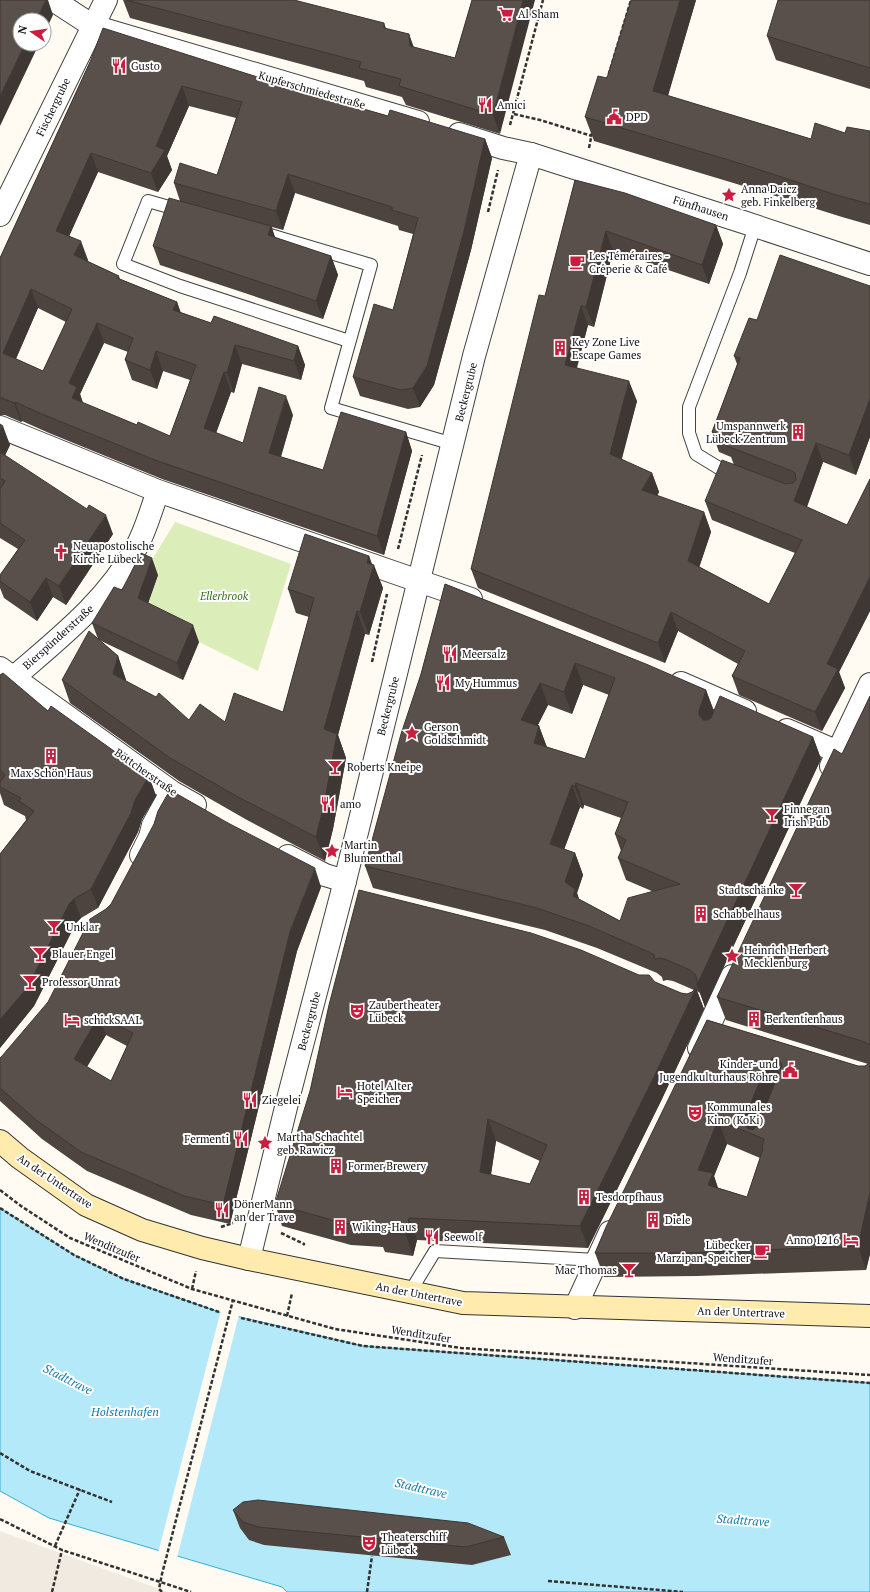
<svg xmlns="http://www.w3.org/2000/svg" width="870" height="1592" font-family="'PT Serif',serif">
	<rect width="100%" height="100%" fill="#fffbf3"/>
	<path fill="#dbedb9" d="M175,522L291,564L258,671L144,615L149,565Z"/>
	<path fill="#f1eae0" d="M0,1531L159,1589L169,1592H0Z"/>
	<path fill="#b4e9fa" stroke="#37acd5" d="M0,1208L74,1255L124,1279L219,1312L363,1346L870,1383V1592H287L282,1587L49,1518L0,1491Z"/>
	<path fill="#fffbf3" d="M221,1310L239,1315L177,1558L158,1553Z"/>
	<g fill="none" stroke-linecap="round" stroke-linejoin="round">
		<g stroke="#434343" stroke-width="14">
			<path id="service" d="M183,211L148,201L123,264L180,286L349,341
				M260,232L371,265L331,408L453,444
				M733,474L719,468L696,454L689,433V407L740,273L755,226
				M410,1292L435,1251L596,1260"/>
		</g>
		<g stroke="#434343" stroke-width="24">
			<path id="minor" d="M53,0L93,26L418,122
				M459,134L503,148L531,154
				M0,215L106,0
				M0,427L158,491L471,599
				M0,668L172,792L195,805
				M13,678C59,638 106,602 136,548C146,530 151,510 158,491
				M681,683L745,711
				M787,730L838,752
				M831,766L870,684
				M141,855L150,837L153,825L169,796
				M288,856L325,875L345,881
				M699,1048L732,976
				M575,1308L610,1232"/>
		</g>
		<g stroke="#434343" stroke-width="24">
			<path id="tertiary" d="M249,1259L288,1099L345,881L474,356L531,154L740,221L870,264"/>
		</g>
		<g stroke="#323232" stroke-width="24">
			<path id="secondary" d="M0,1141L20,1158L86,1205L142,1230L202,1248L249,1259L463,1303L870,1316"/>
		</g>
		<path stroke="#323232" stroke-width="2.5" stroke-dasharray="4 2" stroke-linecap="butt" d="M607,80L631,0
			M514,114L540,120L592,136
			M510,125L543,0
			M589,148L592,133
			M488,212L498,170
			M398,549L422,455
			M372,662L387,594
			M0,1190L21,1206L70,1238L192,1289L335,1329L461,1348L870,1375
			M0,1208L74,1255L124,1279L219,1312
			M221,1227L233,1223
			M281,1233L304,1244L303,1245
			M192,1289L196,1271
			M287,1316L292,1293
			M241,1318L363,1346L870,1383
			M0,1453L30,1471L112,1502
			M0,1519L62,1550L191,1592
			M55,1546L80,1489
			M548,1581L683,1592
			M52,1592L62,1550
			M162,1592L159,1589L162,1574L233,1300
			M367,1592L372,1556"/>
		<use href="#service" stroke="#fff" stroke-width="12"/>
		<use href="#minor" stroke="#fff" stroke-width="22"/>
		<use href="#tertiary" stroke="#fff" stroke-width="22"/>
		<use href="#secondary" stroke="#ffebae" stroke-width="22"/>
	</g>
	<path fill="#4d4440" fill-rule="evenodd" d="M123,0H294L387,29L409,34L413,47L455,58L472,0L500,134L406,105L402,97L366,87L364,81L130,18Z
		M696,0L668,96L811,139L845,133L870,131V225L842,217L750,188L594,141L585,117L607,78Z
		M870,0V89L776,60L767,36Z
		M90,62L311,94L388,116L485,139L492,158L471,250L434,385L420,407L408,409L360,396L353,377L393,310L413,234L399,230L398,226L295,193L283,230L272,227L275,238L331,256L338,275L323,319L160,265L153,246L180,201L174,183L217,175L236,118L189,106L167,156L172,170L158,192L98,172L69,236L88,260L87,261L119,276L120,279L177,302L180,312L211,323L298,346L305,365L301,380L242,364L234,393L231,392L216,433L243,443L293,415L281,457L323,470L406,432L412,451L384,555L162,479L49,433L22,421L21,422L5,415H0V258ZM38,308L66,322L43,371L16,359ZM104,343L128,352L125,360L132,380L157,389L163,371L190,380L170,436L137,425L83,403L80,394Z
		M575,180L716,225L723,244L709,284L613,251L594,327L588,325L577,368L637,401L621,459L652,473L659,492L657,496L704,512L711,532L699,567L769,604L795,553L712,520L705,501L734,465L731,457L719,452L712,432L737,364L734,356L757,320L870,286V437L856,475L823,462L807,507L847,525L870,479V611L839,672L845,688L822,731L739,695L732,676L738,664L678,631L665,663L478,588L471,569L545,296Z
		M0,424L10,445L5,455L113,534L66,605L53,597L37,621L4,598L0,588V575L18,549L0,538Z
		M369,556L372,564L383,588L369,635L365,634L338,735L346,758L333,829L325,861L247,820L179,781L70,703L62,680L98,639L92,623L122,590L158,575L148,603L199,642L183,680L99,640L118,656L126,680V681L189,720L225,722L283,712L309,617L296,613L288,589Z
		M445,584L706,690L714,711L813,737L821,759L705,1007L700,993L697,991L704,1009L661,1101L588,1248L417,1240L413,1256L385,1252L383,1247L351,1245L282,1226L275,1204L655,982L681,993L687,994L692,992L694,990L673,981L667,980L663,981L662,977L657,973L597,948L545,930L373,888L365,866L421,674ZM583,685L609,695L585,759L547,747L539,726L538,725L548,705L572,714ZM584,805L621,818L615,834L621,851L618,858L626,880L654,892L620,921L579,899L577,893L583,875L575,853L564,849L580,807L583,809ZM496,1141L540,1161L530,1184L491,1175Z
		M0,675L48,711L149,776L156,796L142,819L138,832L98,908L81,918L76,923L34,1006L0,1048V854L26,820L25,816L4,805L0,793Z
		M870,696V1254L866,1270L697,1276L604,1277L595,1253L707,1020L858,1066H865L868,1064L726,1020L717,997L842,754ZM727,1144L760,1158L747,1197L718,1188L714,1176Z
		M321,887L297,951L230,1224L191,1215L87,1171L42,1139L0,1101V1058ZM106,1035L127,1046L111,1081L87,1067Z
		M233,1510L504,1537L511,1555L472,1565L264,1545L249,1540L240,1528Z"/>
	<path fill="#3e3734" d="M46,0H48L53,15L44,34V20H36Z
		M523,0H535L500,134L493,115Z
		M680,0H696L662,115L653,91Z
		M384,23L391,42L384,28Z
		M409,34L416,53L410,46Z
		M25,44H39L0,126V96Z
		M182,86L189,106L167,156L172,170L158,192L151,173L156,146Z
		M485,139L492,158L471,250L434,385L420,407L413,388Z
		M91,153L98,172L63,250L56,231Z
		M288,174L295,193L283,230L276,211Z
		M716,225L723,244L709,284L702,265Z
		M271,226L278,245L268,235Z
		M606,231L613,251L594,327L586,307Z
		M81,241L88,260L81,275L74,255Z
		M331,256L338,275L323,319L316,301Z
		M31,289L38,308L10,372L3,353Z
		M177,302L184,321L173,310Z
		M581,306L588,325L572,384L565,365Z
		M97,323L104,343L80,394L84,406L72,398L69,383Z
		M235,345L242,364L234,393L227,373Z
		M298,346L305,365L301,380L294,361Z
		M156,351L163,371L157,389L150,370Z
		M224,372L231,392L211,447L204,428Z
		M629,381L637,401L618,474L610,454Z
		M286,396L293,415L276,472L269,453Z
		M870,399V437L856,475L849,455Z
		M15,402L22,421L21,422L14,403Z
		M3,426L10,445L0,466V432Z
		M406,432L412,451L384,555L377,536Z
		M816,443L823,462L802,520L794,501Z
		M652,473L659,492L649,510L642,490Z
		M704,512L711,532L695,580L688,561Z
		M106,515L113,534L66,605L59,586Z
		M369,556L373,568L374,565L383,588L369,635L360,612L367,563Z
		M152,558L158,575L144,615L138,598Z
		M870,577V611L839,672L845,688L822,731L815,712L827,664Z
		M46,578L53,597L37,621L30,602Z
		M357,611L365,634L338,735L346,758L333,829L325,861L316,837L324,729Z
		M671,612L678,631L665,663L658,643Z
		M193,625L199,642L183,680L177,663Z
		M118,656L126,680L121,698L113,674Z
		M575,663L583,685L572,714L564,692Z
		M540,683L548,705L529,742L521,720Z
		M706,690L714,712L707,737L699,715V711Z
		M539,726L547,748L534,743Z
		M813,737L821,759L705,1007L697,985Z
		M149,776L156,796L142,819L138,832L98,908L91,889L135,800Z
		M576,783L584,805L583,809L575,787Z
		M572,785L580,807L558,866L550,844Z
		M575,853L583,875L577,893L583,911L581,918L565,882Z
		M315,868L321,887L297,951L230,1224L223,1205L290,932Z
		M74,899L81,918L76,923L34,1006L0,1048V1020L69,904Z
		M696,988L704,1009L661,1101L588,1248L580,1226Z
		M99,1016L106,1035L80,1078L74,1059Z
		M773,1058L782,1082L756,1136L747,1132L744,1124V1120L767,1063Z
		M488,1119L496,1141L488,1193L480,1172Z
		M718,1120L727,1144L714,1176L721,1197L717,1209L698,1170Z
		M870,1193V1254L866,1270L858,1246Z
		M409,1218L417,1240L413,1256L406,1235Z"/>
	<path fill="#594f4b" stroke="#3e3734" fill-rule="evenodd" d="M0,0H46L36,20H20V44H25L0,96Z
		M126,0H294L384,23V28L409,34L410,46L455,58L472,0H523L493,115L399,86L401,79L359,68L361,62Z
		M631,0H680L653,91L811,139L815,123L845,133L847,127L870,131V204L833,194L742,164L585,117L598,76L607,78Z
		M778,0H870V68L767,36Z
		M103,28L311,94L388,116L390,110L485,139L464,231L427,366L413,388L401,390L353,377L374,304L393,310L418,218L392,210V207L288,174L276,211L174,183L180,163L217,175L242,102L182,86L156,146L165,150L151,173L91,153L56,231L81,241L74,255L119,276L117,278L177,302L173,310L211,323L214,316L298,346L294,361L235,345L227,373L224,372L204,428L243,443L259,387L286,396L269,453L323,470L341,412L406,432L377,536L155,460L42,414L15,402L14,403L0,397V258L90,62ZM31,289L72,309L43,371L3,353ZM97,323L133,338L125,360L150,370L156,351L196,365L170,436L138,422L137,425L72,398L77,387L69,383Z
		M575,180L625,193L716,225L702,265L606,231L586,307L581,306L565,365L629,381L610,454L652,473L642,490L704,512L688,561L769,604L802,540L705,501L722,460L786,484L793,483L796,480L795,473L792,471L727,446L730,439L712,432L740,358L734,356L749,318L757,320L780,255L870,286V399L849,455L816,443L794,501L847,525L870,479V577L827,664L838,669L815,712L732,676L745,651L671,612L658,643L471,569L539,295L545,296Z
		M169,198L271,226L268,235L331,256L316,301L153,246Z
		M0,424L3,426L0,432Z
		M0,452L87,509L89,505L106,515L59,586L46,578L30,602L0,581V575L25,540L0,523V489L5,481L0,478Z
		M305,534L369,556L367,563L374,565L360,612L357,611L324,729L337,734L324,805L316,837L238,797L170,758L62,680L89,631L118,656L113,674L156,697L159,693L189,720L200,704L225,722L234,693L283,712L314,598L288,589Z
		M141,553L152,558L138,598L193,625L177,663L92,623L114,587L122,590Z
		M445,584L646,664L706,690L699,711V715L703,720H708L711,718L720,696L813,737L697,985V979L695,974L690,970L665,959L659,958L655,959L654,955L649,952L589,926L537,908L365,866L401,734L421,674ZM575,663L615,678L585,759L534,743L539,726L521,720L540,683L564,692ZM576,783L628,802L615,834L626,840L618,858L680,884L628,898L620,921L573,896L575,889L565,882L575,853L550,844L572,785L575,787Z
		M3,673L48,711L51,706L149,776L135,800L131,813L91,889L74,899L69,904L28,987L0,1020V854L34,811L19,801L21,798L0,787V782L5,775L0,770V675Z
		M870,696V1045L865,1042L717,997L834,749L842,754Z
		M170,790L228,823L315,868L290,932L223,1205L184,1196L81,1152L35,1119L0,1088V1058L2,1056L48,1002L90,919L106,909L111,904L154,824L158,811ZM99,1016L133,1033L111,1081L74,1059Z
		M359,890L531,933L581,950L639,975H649L655,982L681,993L687,994L692,992L696,988L653,1079L580,1226L409,1218L406,1235L378,1231L379,1226L343,1223L275,1204L310,1091L329,1005ZM488,1119L547,1145L530,1184L480,1172Z
		M707,1020L858,1066H865L870,1063V1193L858,1246L688,1253H595L606,1227ZM773,1058L778,1059L782,1064L781,1068L758,1125L753,1130L748,1129L744,1124V1120L767,1063ZM718,1120L764,1139L762,1148L763,1149L747,1197L708,1185L713,1173L698,1170Z
		M258,1500L468,1523L504,1537L466,1547L258,1527L243,1522L233,1510L243,1502Z"/>
	<defs>
		<g id="supermarket-bare" transform="scale(1.2)"><path d="M-6-5.5h2.5l.6 2H6L4.5 2H-2.5L-4.4-4H-6ZM-1.5 3.2a1.3 1.3 0 1 0 .1 0ZM3 3.2a1.3 1.3 0 1 0 .1 0Z" fill="#ca1e3e" stroke="#fff" stroke-width="2.5" paint-order="stroke"/></g>
		<g id="restaurant-bare" transform="scale(1.2)"><path d="M-5-6h1v4h1v-4h1v4h1v-4h1v5L-1.5 .5V6h-2V.5L-5-1ZM5-6V6H3V1.5H1.5Q1.5-4 5-6Z" fill="#ca1e3e" stroke="#fff" stroke-width="2.5" paint-order="stroke"/></g>
		<g id="civic-bare" transform="scale(1.2)"><path d="M-.6-6.5H3V-4.5H.6V-3L4-1V1h2V6H-6V1h2V-1L-.6-3ZM-1.2 2.5V6h2.4V2.5Z" fill="#ca1e3e" stroke="#fff" stroke-width="2.5" paint-order="stroke"/></g>
		<g id="sight-bare" transform="scale(1.2)"><path d="M0-6L1.8-2.2L6-1.7L2.9 1.2L3.7 5.4L0 3.3L-3.7 5.4L-2.9 1.2L-6-1.7L-1.8-2.2Z" fill="#ca1e3e" stroke="#fff" stroke-width="2.5" paint-order="stroke"/></g>
		<g id="cafe-bare" transform="scale(1.2)"><path d="M-5.5-4.5H6V0H3Q3 3.5 0 3.5H-2.5Q-5.5 3.5-5.5 0ZM3-3.2v2h1.7v-2ZM-6 4.5H4V6H-6Z" fill="#ca1e3e" stroke="#fff" stroke-width="2.5" paint-order="stroke"/></g>
		<g id="building-bare" transform="scale(1.2)"><path d="M-4-6H4V6H1V3H-1V6H-4ZM-2.5-4.3h1.7v1.8h-1.7ZM.8-4.3h1.7v1.8H.8ZM-2.5-1h1.7V.8h-1.7ZM.8-1h1.7V.8H.8Z" fill="#ca1e3e" stroke="#fff" stroke-width="2.5" paint-order="stroke"/></g>
		<g id="church-bare" transform="scale(1.2)"><path d="M-1.2-6h2.4v3.5h3.3v2.4h-3.3V6h-2.4V-.1h-3.3v-2.4h3.3Z" fill="#ca1e3e" stroke="#fff" stroke-width="2.5" paint-order="stroke"/></g>
		<g id="bar-bare" transform="scale(1.2)"><path d="M-6-5H6L.8 .8V4.5H3.5V6h-7V4.5H-.8V.8Z" fill="#ca1e3e" stroke="#fff" stroke-width="2.5" paint-order="stroke"/></g>
		<g id="theatre-bare" transform="scale(1.2)"><path d="M-5-5.5Q0-4 5-5.5V0Q5 5 0 6Q-5 5-5 0ZM-3.3-2.5H-1v1.5H-3.3ZM1-2.5H3.3v1.5H1ZM-2.8 1Q0 5.5 2.8 1Z" fill="#ca1e3e" stroke="#fff" stroke-width="2.5" paint-order="stroke"/></g>
		<g id="hotel-bare" transform="scale(1.2)"><path d="M-6-4.5h1.5V1H6V5H4.5V3h-9V5H-6ZM-4 0a1.8 1.8 0 1 1 3.6 0ZM.5 0V-2.5h3Q6-2.5 6 0Z" fill="#ca1e3e" stroke="#fff" stroke-width="2.5" paint-order="stroke"/></g>
	</defs>
	<g fill-rule="evenodd">
		<use href="#supermarket-bare" x="506" y="14"/>
		<use href="#restaurant-bare" x="119" y="66"/>
		<use href="#restaurant-bare" x="485" y="105"/>
		<use href="#civic-bare" x="614" y="117"/>
		<use href="#sight-bare" x="729" y="195"/>
		<use href="#cafe-bare" x="577" y="262"/>
		<use href="#building-bare" x="560" y="348"/>
		<use href="#building-bare" x="798" y="432"/>
		<use href="#church-bare" x="61" y="552"/>
		<use href="#restaurant-bare" x="450" y="654"/>
		<use href="#restaurant-bare" x="443" y="683"/>
		<use href="#sight-bare" x="412" y="733"/>
		<use href="#building-bare" x="51" y="756"/>
		<use href="#bar-bare" x="335" y="767"/>
		<use href="#restaurant-bare" x="328" y="804"/>
		<use href="#bar-bare" x="772" y="815"/>
		<use href="#sight-bare" x="332" y="851"/>
		<use href="#bar-bare" x="796" y="890"/>
		<use href="#building-bare" x="701" y="914"/>
		<use href="#bar-bare" x="54" y="927"/>
		<use href="#bar-bare" x="40" y="954"/>
		<use href="#sight-bare" x="732" y="956"/>
		<use href="#bar-bare" x="30" y="982"/>
		<use href="#theatre-bare" x="357" y="1011"/>
		<use href="#building-bare" x="754" y="1019"/>
		<use href="#hotel-bare" x="72" y="1020"/>
		<use href="#civic-bare" x="790" y="1070"/>
		<use href="#hotel-bare" x="345" y="1092"/>
		<use href="#restaurant-bare" x="250" y="1100"/>
		<use href="#theatre-bare" x="695" y="1113"/>
		<use href="#restaurant-bare" x="241" y="1139"/>
		<use href="#sight-bare" x="265" y="1143"/>
		<use href="#building-bare" x="336" y="1166"/>
		<use href="#building-bare" x="584" y="1197"/>
		<use href="#restaurant-bare" x="222" y="1210"/>
		<use href="#building-bare" x="653" y="1220"/>
		<use href="#building-bare" x="340" y="1227"/>
		<use href="#restaurant-bare" x="432" y="1237"/>
		<use href="#hotel-bare" x="851" y="1240"/>
		<use href="#cafe-bare" x="762" y="1251"/>
		<use href="#bar-bare" x="629" y="1270"/>
		<use href="#theatre-bare" x="369" y="1543"/>
	</g>
	<g text-anchor="middle" dominant-baseline="central" stroke-width="4" stroke-linejoin="round" paint-order="stroke">
		<g font-size="11" fill="#101010" stroke="#fff" text-anchor="start">
			<text x="518" y="14">Al Sham</text>
			<text x="131" y="66">Gusto</text>
			<text x="497" y="105">Amici</text>
			<text x="626" y="117">DPD</text>
			<text x="741" y="189">Anna Daicz<tspan x="741" dy="13">geb. Finkelberg</tspan></text>
			<text x="589" y="256">Les Téméraires -<tspan x="589" dy="13">Crêperie &amp; Café</tspan></text>
			<text x="572" y="342">Key Zone Live<tspan x="572" dy="13">Escape Games</tspan></text>
			<text x="786" y="426" text-anchor="end">Umspannwerk<tspan x="786" dy="13">Lübeck Zentrum</tspan></text>
			<text x="73" y="546">Neuapostolische<tspan x="73" dy="13">Kirche Lübeck</tspan></text>
			<text x="462" y="654">Meersalz</text>
			<text x="455" y="683">My Hummus</text>
			<text x="424" y="727">Gerson<tspan x="424" dy="13">Goldschmidt</tspan></text>
			<text x="347" y="767">Roberts Kneipe</text>
			<text x="51" y="773" text-anchor="middle">Max Schön Haus</text>
			<text x="340" y="804">amo</text>
			<text x="784" y="809">Finnegan<tspan x="784" dy="13">Irish Pub</tspan></text>
			<text x="344" y="845">Martin<tspan x="344" dy="13">Blumenthal</tspan></text>
			<text x="784" y="890" text-anchor="end">Stadtschänke</text>
			<text x="713" y="914">Schabbelhaus</text>
			<text x="66" y="927">Unklar</text>
			<text x="744" y="950">Heinrich Herbert<tspan x="744" dy="13">Mecklenburg</tspan></text>
			<text x="52" y="954">Blauer Engel</text>
			<text x="42" y="982">Professor Unrat</text>
			<text x="369" y="1005">Zaubertheater<tspan x="369" dy="13">Lübeck</tspan></text>
			<text x="766" y="1019">Berkentienhaus</text>
			<text x="84" y="1020">schickSAAL</text>
			<text x="778" y="1064" text-anchor="end">Kinder- und<tspan x="778" dy="13">Jugendkulturhaus Röhre</tspan></text>
			<text x="357" y="1086">Hotel Alter<tspan x="357" dy="13">Speicher</tspan></text>
			<text x="262" y="1100">Ziegelei</text>
			<text x="707" y="1107">Kommunales<tspan x="707" dy="13">Kino (KoKi)</tspan></text>
			<text x="277" y="1137">Martha Schachtel<tspan x="277" dy="13">geb. Rawicz</tspan></text>
			<text x="229" y="1139" text-anchor="end">Fermenti</text>
			<text x="348" y="1166">Former Brewery</text>
			<text x="596" y="1197">Tesdorpfhaus</text>
			<text x="234" y="1204">DönerMann<tspan x="234" dy="13">an der Trave</tspan></text>
			<text x="665" y="1220">Diele</text>
			<text x="352" y="1227">Wiking-Haus</text>
			<text x="444" y="1237">Seewolf</text>
			<text x="839" y="1240" text-anchor="end">Anno 1216</text>
			<text x="750" y="1245" text-anchor="end">Lübecker<tspan x="750" dy="13">Marzipan-Speicher</tspan></text>
			<text x="617" y="1270" text-anchor="end">Mac Thomas</text>
			<text x="381" y="1537">Theaterschiff<tspan x="381" dy="13">Lübeck</tspan></text>
		</g>
		<g font-size="11" fill="#101010" stroke="#fff">
			<text transform="translate(312 90) rotate(16)">Kupferschmiedestraße</text>
			<text transform="translate(53 107) rotate(-64)">Fischergrube</text>
			<text transform="translate(701 208) rotate(18)">Fünfhausen</text>
			<text transform="translate(466 392) rotate(-76)">Beckergrube</text>
			<text transform="translate(58 637) rotate(-42)">Bierspünderstraße</text>
			<text transform="translate(388 706) rotate(-76)">Beckergrube</text>
			<text transform="translate(146 772) rotate(35)">Böttcherstraße</text>
			<text transform="translate(309 1021) rotate(-75)">Beckergrube</text>
			<text transform="translate(55 1181) rotate(34)">An der Untertrave</text>
			<text transform="translate(112 1247) rotate(23)">Wenditzufer</text>
			<text transform="translate(419 1294) rotate(11)">An der Untertrave</text>
			<text transform="translate(741 1312) rotate(2)">An der Untertrave</text>
			<text transform="translate(421 1334) rotate(9)">Wenditzufer</text>
			<text transform="translate(743 1359) rotate(4)">Wenditzufer</text>
		</g>
		<g font-size="11" font-style="italic" fill="#376d1b" stroke="#fff">
			<text x="224" y="596">Ellerbrook</text>
		</g>
		<g font-size="12" font-style="italic" fill="#107cab" stroke="#fff">
			<text transform="translate(68 1379) rotate(27)">Stadttrave</text>
			<text x="125" y="1411">Holstenhafen</text>
			<text transform="translate(421 1488) rotate(13)">Stadttrave</text>
			<text transform="translate(743 1520) rotate(4)">Stadttrave</text>
		</g>
	</g>
	<g transform="translate(32 32) rotate(283)"><circle r="19" fill="#ffffff" stroke="#9f9f9f"/>
	<path d="M0-3L7 15L0 10L-7 15Z" fill="#ca1e3e"/>
	<text y="-6" font-size="11" font-weight="bold" text-anchor="middle" fill="#101010">N</text>
	</g>
</svg>
